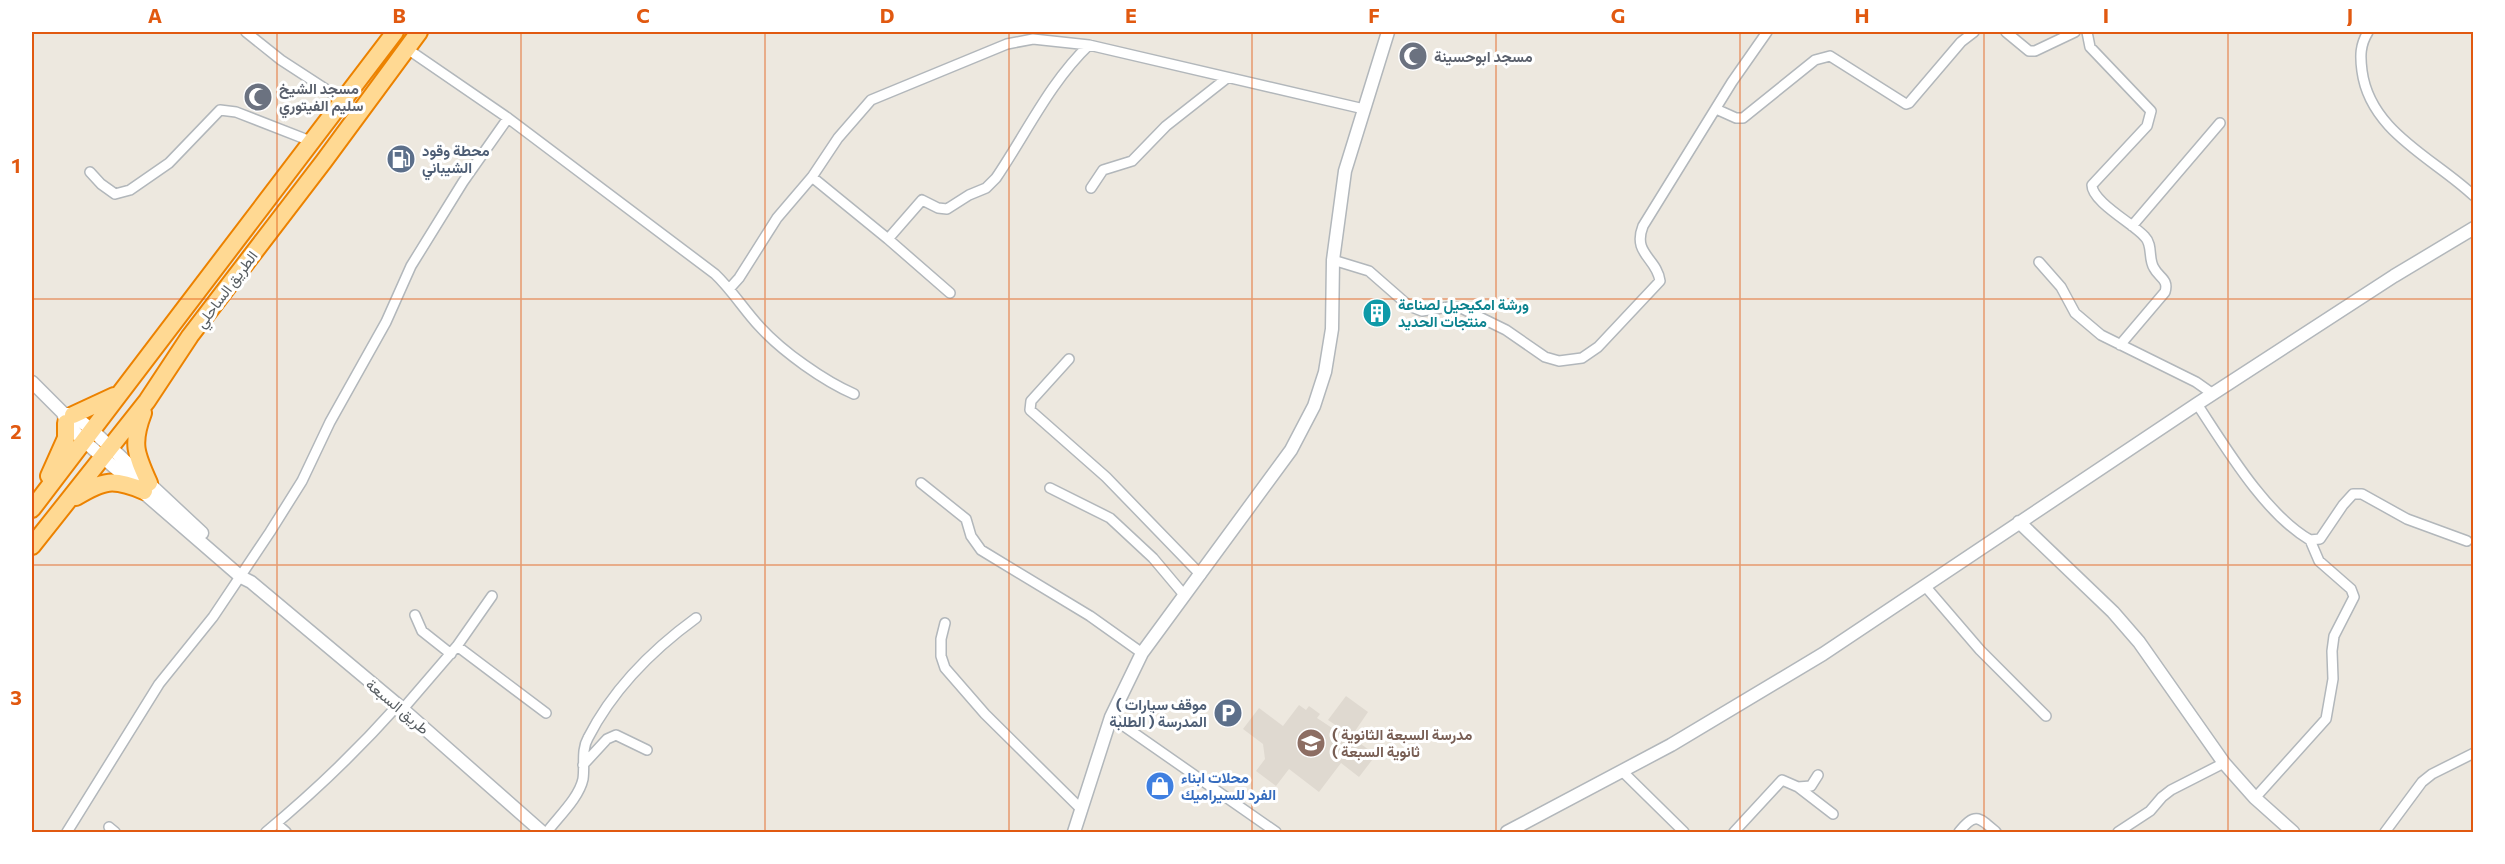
<svg xmlns="http://www.w3.org/2000/svg" width="2505" height="864" font-family="Commissioner,Vazirmatn,sans-serif">
	<rect width="100%" height="100%" fill="#ede8df"/>
	<path fill="#dfd9d0" d="M1346,696L1368,712L1351,737L1347,734L1345,738L1351,743L1354,739L1376,755L1359,777L1341,763L1319,792L1289,769L1276,786L1256,771L1265,759L1263,744L1243,729L1259,708L1283,726L1299,705L1306,710L1309,706L1320,714L1317,718L1335,730L1337,726L1328,720Z"/>
	<g fill="none" stroke-linecap="round" stroke-linejoin="round">
		<g stroke="#b2b7bb" stroke-width="12">
			<path id="minor" d="M246,32L281,60L344,101
				M2006,32L2029,51H2035L2075,32
				M2087,32L2090,47L2151,111L2147,126L2092,185C2092,202 2134,224 2145,237C2153,245 2148,259 2154,268C2159,278 2169,279 2165,292L2120,345
				M2368,32C2360,45 2360,56 2362,71C2370,132 2434,158 2474,196
				M406,48L508,118L715,274C732,290 744,310 760,327C783,352 824,381 854,394
				M1716,109L1736,118H1743L1815,60L1830,56L1906,104L1909,103L1961,42L1974,32
				M90,172L101,184L115,194L130,190L169,163L220,110L236,112L313,142
				M812,177L888,239L922,200L938,208L947,209L969,195L986,188L996,178C1026,134 1050,82 1089,45
				M1091,188L1103,170L1132,161L1166,126L1227,78
				M2132,226L2220,123
				M888,239L950,293
				M1333,260L1369,271L1409,306L1422,311L1449,307L1461,308L1506,330L1545,357L1559,361L1582,358L1598,347L1660,281C1657,258 1632,254 1643,226L1732,82L1767,32
				M2039,262L2061,287L2075,313L2101,335L2196,382L2213,394
				M730,288L739,278L777,218L812,177L838,138L871,100L1007,44L1033,39L1089,45L1364,109
				M1069,359L1031,401L1030,410L1106,477L1201,575
				M2197,404C2226,448 2265,514 2310,540L2320,539L2343,505L2353,494H2362L2407,519L2467,541
				M921,483L966,519L971,536L981,550L1090,616L1142,653
				M1050,488L1110,518L1153,558L1185,596
				M1925,586L1980,650L2046,716
				M415,615L422,631L451,654
				M945,623L941,639V656L945,668L985,714L1082,810
				M457,646L546,713
				M402,710L457,646L492,596
				M1111,717L1276,832
				M583,765L607,739L616,735L647,750
				M1622,771L1684,832
				M1798,787L1833,814
				M2255,798L2326,719L2333,679L2332,651L2334,636L2354,597L2351,589L2319,561L2310,540
				M277,824L286,832
				M109,827L115,832
				M67,832L159,684L213,617L270,532L302,481L330,422L386,322L411,266L463,182L508,118
				M266,832C313,793 357,751 398,705
				M547,832C558,817 579,798 583,779C585,765 581,750 588,738C613,689 652,650 696,618
				M1734,832L1782,780L1798,787L1811,786L1818,775
				M1959,832C1975,812 1979,817 1996,832
				M2118,832L2150,811L2162,797L2171,790L2224,763
				M2385,832L2422,782L2432,774L2474,753"/>
		</g>
		<g stroke="#b2b7bb" stroke-width="15">
			<path id="tertiary" d="M32,382L63,413L66,423L84,441L241,577L251,582L398,705L542,832
				M67,414L73,415L92,430L202,533
				M2019,522L2113,612L2139,642L2224,763L2255,798L2293,832
				M1074,832L1111,717L1142,653L1291,450L1314,406L1325,372L1332,329L1333,260L1345,171L1388,32
				M1507,832L1671,745L1823,654L2197,404L2394,276L2474,228"/>
		</g>
		<g stroke="#ec8200" stroke-width="20">
			<path id="trunk" d="M143,413C131,444 136,454 149,483
				M73,415L114,396
				M49,476L66,438V423
				M76,497C104,480 113,478 144,491
				M32,509L395,32
				M32,546L147,401L190,336L324,161L419,32"/>
		</g>
		<use href="#minor" stroke="#fff" stroke-width="9"/>
		<use href="#tertiary" stroke="#fff" stroke-width="12"/>
		<use href="#trunk" stroke="#ffd993" stroke-width="16"/>
	</g>
	<path fill="none" stroke="#e15910" stroke-width="1.5" stroke-opacity="0.55" d="M277,32V832M521,32V832M765,32V832M1009,32V832M1252,32V832M1496,32V832M1740,32V832M1984,32V832M2228,32V832M32,299H2474M32,565H2474"/>
	<defs>
		<g id="mosque-disc" transform="scale(1.5)"><circle r="9.5" fill="#6b7280" stroke="#fff"/><path d="M3.5-4.9A6 6 0 1 0 3.5 4.9A5 5 0 1 1 3.5-4.9Z" fill="#fff"/></g>
		<g id="fuel-disc" transform="scale(1.5)"><circle r="9.5" fill="#5c6f8a" stroke="#fff"/><path d="M-5.5-6h7V0h2V4h1.3V-2.5L3-4.5l.8-.8L6-3V5H2.5V1h-1V6h-7ZM-4.2-4.7v3.2H.2V-4.7Z" fill="#fff"/></g>
		<g id="building-disc" transform="scale(1.5)"><circle r="9.5" fill="#0f9aa8" stroke="#fff"/><path d="M-4-6H4V6H1V3H-1V6H-4ZM-2.5-4.3h1.7v1.8h-1.7ZM.8-4.3h1.7v1.8H.8ZM-2.5-1h1.7V.8h-1.7ZM.8-1h1.7V.8H.8Z" fill="#fff"/></g>
		<g id="parking-disc" transform="scale(1.5)"><circle r="9.5" fill="#5c6f8a" stroke="#fff"/><path d="M-3.5-5.5H1a3.5 3.5 0 0 1 0 7H-1V5.5H-3.5ZM-1-3.4V-.6H.8a1.4 1.4 0 0 0 0-2.8Z" fill="#fff"/></g>
		<g id="school-disc" transform="scale(1.5)"><circle r="9.5" fill="#8d6e63" stroke="#fff"/><path d="M0-5L7-2L0 1L-7-2ZM-4 1L0 2.5L4 1V4Q0 6-4 4Z" fill="#fff"/></g>
		<g id="shop-disc" transform="scale(1.5)"><circle r="9.5" fill="#3f7fe0" stroke="#fff"/><path d="M-5-2.5h2.3a2.7 3.5 0 0 1 5.4 0H5L5.5 6h-11ZM-1.5-2.5h3a1.5 2.3 0 0 0-3 0Z" fill="#fff"/></g>
	</defs>
	<g fill-rule="evenodd">
		<use href="#mosque-disc" x="1413" y="56"/>
		<use href="#mosque-disc" x="258" y="97"/>
		<use href="#fuel-disc" x="401" y="159"/>
		<use href="#building-disc" x="1377" y="313"/>
		<use href="#parking-disc" x="1228" y="713"/>
		<use href="#school-disc" x="1311" y="743"/>
		<use href="#shop-disc" x="1160" y="786"/>
	</g>
	<g text-anchor="middle" dominant-baseline="central" stroke-width="6" stroke-linejoin="round" paint-order="stroke">
		<g font-size="15" font-weight="bold" fill="#5b616d" stroke="#fff" text-anchor="start">
			<text x="1434" y="56">مسجد ابوحسينة</text>
			<text x="279" y="88">مسجد الشيخ<tspan x="279" dy="17">سليم الفيتوري</tspan></text>
		</g>
		<g font-size="15" font-weight="bold" fill="#4e5e75" stroke="#fff" text-anchor="start">
			<text x="422" y="150">محطة وقود<tspan x="422" dy="17">الشيباني</tspan></text>
			<text x="1207" y="704" text-anchor="end">( موقف سيارات<tspan x="1207" dy="17">المدرسة ( الطلبة</tspan></text>
		</g>
		<g font-size="15" fill="#585e62" stroke="#fff">
			<text transform="translate(226 289) rotate(-53)">الطريق الساحلي</text>
			<text transform="translate(398 706) rotate(40)">طريق السبعة</text>
		</g>
		<g font-size="15" font-weight="bold" fill="#0d838f" stroke="#fff" text-anchor="start">
			<text x="1398" y="304">ورشة امكيحيل لصناعة<tspan x="1398" dy="17">منتجات الحديد</tspan></text>
		</g>
		<g font-size="15" font-weight="bold" fill="#785e54" stroke="#fff" text-anchor="start">
			<text x="1332" y="734">( مدرسة السبعة الثانوية<tspan x="1332" dy="17">( ثانوية السبعة</tspan></text>
		</g>
		<g font-size="15" font-weight="bold" fill="#366cbe" stroke="#fff" text-anchor="start">
			<text x="1181" y="777">محلات ابناء<tspan x="1181" dy="17">الفرد للسيراميك</tspan></text>
		</g>
	</g>
	<rect width="2505" height="864" fill="none" stroke="#ffffff" stroke-width="66"/>
	<rect x="33" y="33" width="2439" height="798" fill="none" stroke="#e15910" stroke-width="2"/>
	<g font-size="20" text-anchor="middle" font-weight="bold" fill="#e15910">
		<text x="155" y="23">A</text>
		<text x="399" y="23">B</text>
		<text x="643" y="23">C</text>
		<text x="887" y="23">D</text>
		<text x="1131" y="23">E</text>
		<text x="1374" y="23">F</text>
		<text x="1618" y="23">G</text>
		<text x="1862" y="23">H</text>
		<text x="2106" y="23">I</text>
		<text x="2350" y="23">J</text>
		<text x="16" y="173">1</text>
		<text x="16" y="439">2</text>
		<text x="16" y="705">3</text>
	</g>
</svg>
